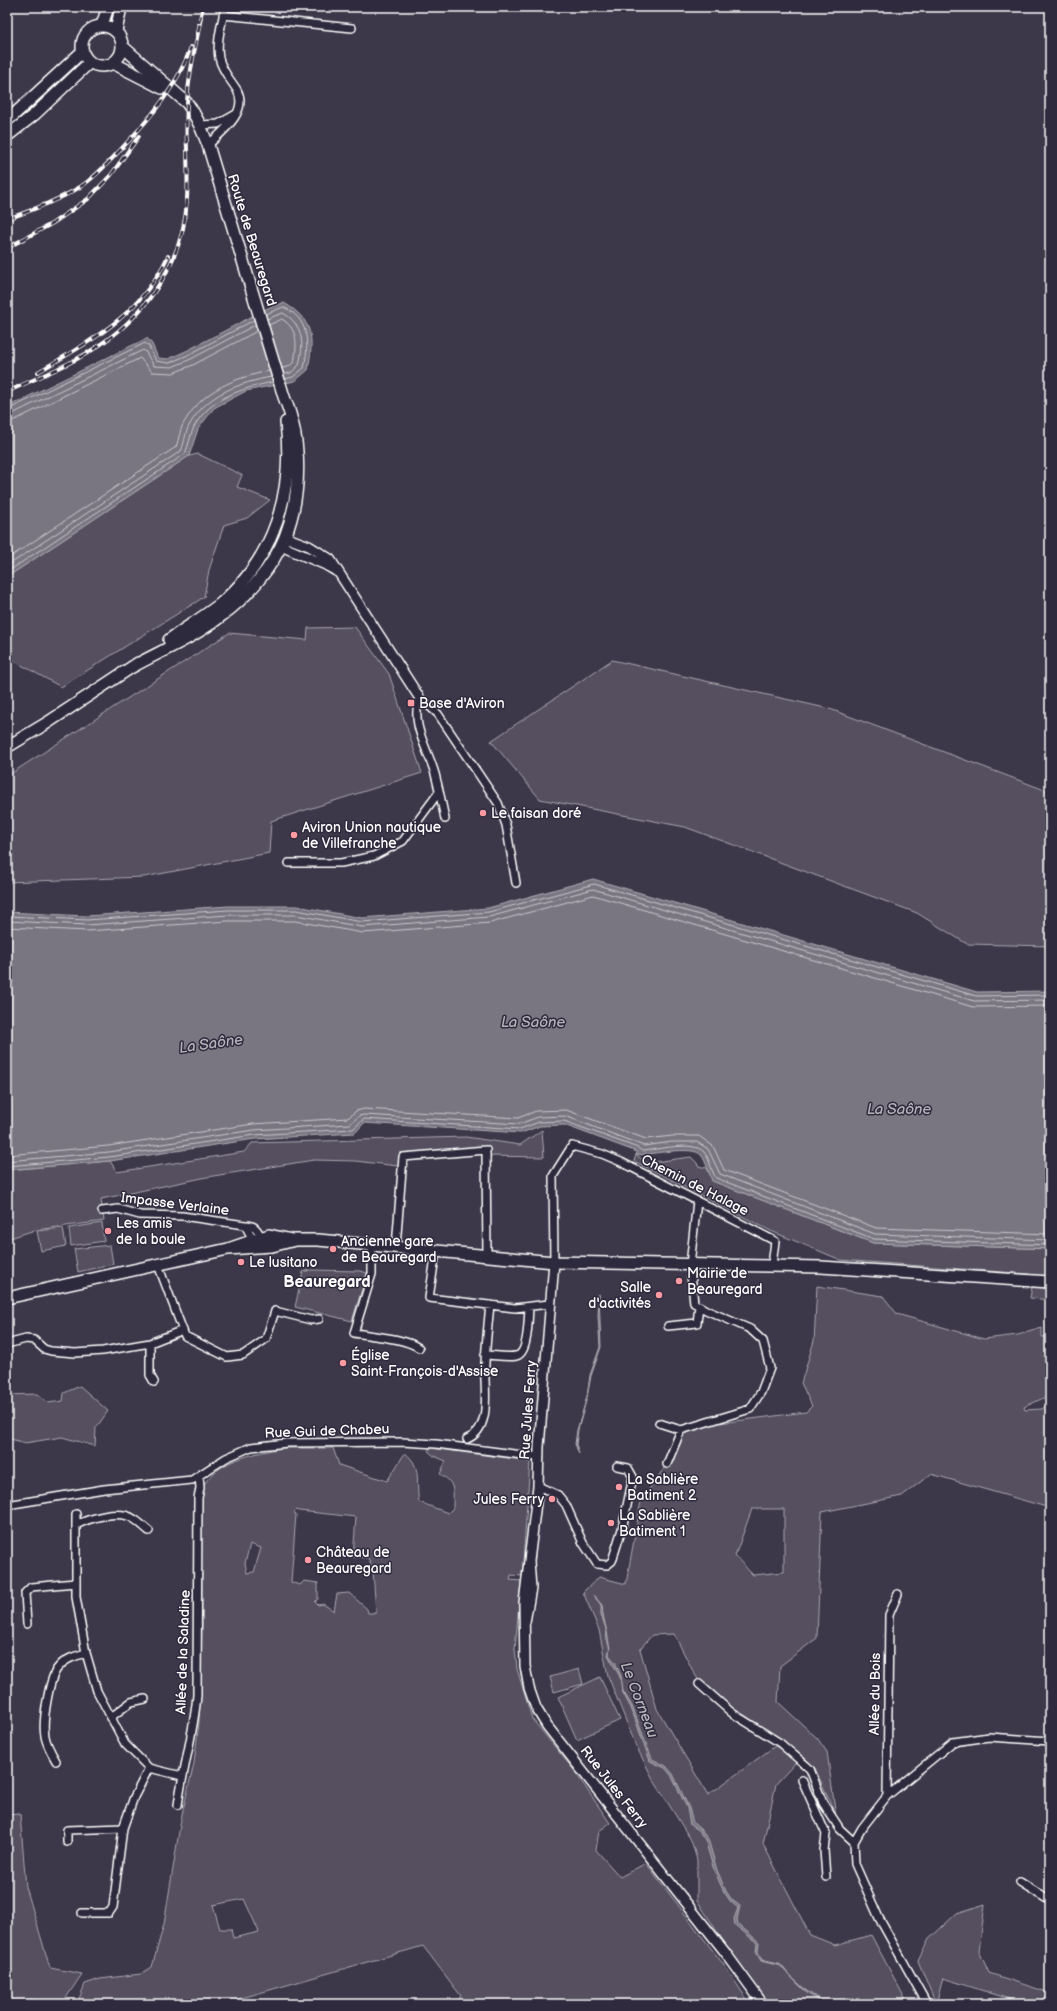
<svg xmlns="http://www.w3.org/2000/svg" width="1057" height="2011" font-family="'Balsamiq Sans',sans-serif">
	<rect width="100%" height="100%" fill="#3c3749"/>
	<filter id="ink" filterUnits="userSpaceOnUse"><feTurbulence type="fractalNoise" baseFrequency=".025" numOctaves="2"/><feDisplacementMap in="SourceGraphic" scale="8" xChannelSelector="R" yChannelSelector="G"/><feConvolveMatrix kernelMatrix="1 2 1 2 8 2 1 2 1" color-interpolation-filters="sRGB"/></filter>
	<g filter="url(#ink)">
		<path fill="#555060" stroke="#aaa8b0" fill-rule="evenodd" d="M198,454L242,475L237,487L270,500L247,518L224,525L209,570L204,597L61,687L7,657V577L189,456Z
			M355,627L389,674L422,773L271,821L269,853L144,877L7,882V776L229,633L307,640L308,628Z
			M612,660L830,709L1050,792V946L967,944L917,913L685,827L540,799L491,741Z
			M542,1130L544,1157L486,1156V1151L403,1157L398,1166L355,1161L314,1160L207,1177L101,1199L104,1221L35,1230L7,1239V1170L110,1161L117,1172L244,1152L252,1143L466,1137L520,1145Z
			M636,1155L647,1163L691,1157L697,1163L698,1166L707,1168L713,1181L873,1243L1050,1249V1300L1030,1298L1032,1287L1029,1274L841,1260L771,1231L634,1161Z
			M102,1223L104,1241L71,1246L69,1228Z
			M63,1228L66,1246L41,1251L37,1231Z
			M110,1245L113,1264L78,1272L74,1249Z
			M310,1270L361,1271L367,1273L352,1321L295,1307L303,1272Z
			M817,1286L883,1296L897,1314L984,1339L1018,1335L1042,1328V1337L1050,1336V1395L1024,1407L1025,1410L1042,1409L1050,1403V1508L931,1474L902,1496L822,1512L817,1638L780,1666L778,1702L817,1738L827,1752L836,1816L815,1768L803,1756L746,1716L708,1694L694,1673L674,1634L652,1635L640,1649L657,1709L708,1795L775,1746L799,1759L776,1784L763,1844L810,1935L835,1945L871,1935L908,2004H767L727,1947L697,1900V1860L691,1840L653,1779L636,1746L608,1676L599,1630L583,1592L599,1577L626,1584L641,1501L667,1464L685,1430L712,1424L806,1412L812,1406L801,1383L814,1341ZM752,1509H784V1572L753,1575L735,1556Z
			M80,1386L108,1411L96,1428L95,1446L62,1437L25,1443L7,1438V1395L37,1394L48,1403L63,1401L64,1393Z
			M282,1448H333L339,1465L387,1481L405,1453C423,1467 415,1482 419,1502L448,1513L453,1508C453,1491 456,1483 440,1474L446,1461L434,1456L428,1451L430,1448L530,1461L522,1576L511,1575L510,1580L521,1581L515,1649L517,1669L532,1719L573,1769L610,1823L599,1831L596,1850L620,1877L646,1863L726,1968L750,2004H455L461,1996L423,1946L221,2004H77L85,1984L100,1979L141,1974L152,1967L164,1924L181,1819L194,1763L199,1723L202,1625L201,1490C215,1460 253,1454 282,1448ZM296,1510L299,1511L356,1517L353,1557L368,1558L373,1570L376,1613H368L367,1609L349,1593L337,1594L334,1611L323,1604L318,1605L315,1602L318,1599V1583L304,1581L300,1585L291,1582L296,1514L294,1513ZM250,1544L261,1548L254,1572L247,1573L245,1563ZM244,1899L259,1932L233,1938L231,1929H220L213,1905Z
			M579,1669L583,1684L554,1692L550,1677Z
			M600,1677L620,1720L577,1740L558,1697Z
			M20,1814L26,1887L50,1968L82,1974L62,2004L30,1999L29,2004H7V1815Z
			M985,1904L979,1951L989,1973L1050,1993V2004H1025L943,1978L936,2004L918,1961L929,1939L957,1913Z"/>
		<path fill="#797682" stroke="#afadb4" d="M284,303C314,320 314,339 308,370L295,381L246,391L214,408L198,429L189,456L7,577V407L147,338L152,344L158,358L168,359L186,351L272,306Z
			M593,879L977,992L1050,991V1249L873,1243L712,1181C709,1173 706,1161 701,1155C693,1145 649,1155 636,1155L637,1152L564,1125L540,1126L521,1133L364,1123L355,1133L255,1139L110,1161L7,1170V912L86,916L228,906H297L362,918L488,908Z
			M599,1294L601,1347L591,1376L587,1397L578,1430L576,1444L579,1454L575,1444L577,1430L587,1397L590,1375L600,1347L598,1316Z
			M593,1595L602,1605C603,1623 611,1638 609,1655L615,1662L621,1676L623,1691L632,1706L652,1759L666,1766L673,1774L689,1808L693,1823L700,1829L708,1839L717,1870L726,1891L732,1900L740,1906L737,1919L738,1924L759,1942L758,1952L762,1960L781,1965L789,1975L808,1992L827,2004L821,2003L807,1993L780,1966L761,1961L756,1952L757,1943L735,1925L734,1919L738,1908L731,1902L724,1892L714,1870L705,1840L699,1831L690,1825L687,1808L671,1775L665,1768L650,1761L649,1758L631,1708L622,1691L620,1677L608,1655L610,1647L606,1639L607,1632L601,1614V1605Z"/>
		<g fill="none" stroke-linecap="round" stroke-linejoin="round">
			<path stroke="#c9c8cd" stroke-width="1" d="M266,314L283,307C310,319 309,343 304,368L293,377L285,379
				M267,319L283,313C304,325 304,344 299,365L291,373L284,374
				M269,325L282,319C299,330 297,346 294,362L288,367L282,368
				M7,410L145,343L149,346L156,361L169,363L188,355L254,320
				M7,415L12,414L143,350L145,351L154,366L172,367L191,359L255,325
				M7,421L15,420L140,358L152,372L173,373L193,365L257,331
				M7,559L176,447C179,439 180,428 185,421C204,389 235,378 269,371
				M7,566L181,451C185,442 185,432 190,424C207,394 239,383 271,377
				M7,572L185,454C189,445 190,435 194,427C209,398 243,388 273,382
				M7,916L87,920L228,910H296L362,922L489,912L594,884L976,996L1050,995
				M7,921L87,925L228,915H296L362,927L489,917L593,889L974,1001L1050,1000
				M7,927L87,931L228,921H295L363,933L490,923L593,895L973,1007L1050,1006
				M7,1155L108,1146L253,1124L348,1118L356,1111L364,1109L518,1118L536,1111L566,1110L646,1139L672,1136H699L713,1146L724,1170L876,1228L1050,1234
				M7,1161L109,1152L254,1130L350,1124L359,1116L364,1115L519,1124L538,1117L565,1116L644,1146L672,1142H697L708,1149L720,1174L875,1234L1050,1240
				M7,1166L109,1157L254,1135L353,1129L364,1119L520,1129L539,1122L564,1121L638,1148L642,1151C656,1150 694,1140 704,1152C710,1159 711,1171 716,1178L874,1239L1050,1245"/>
			<g stroke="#fff" stroke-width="10">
				<path id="street" d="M223,15L352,28
					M200,125L218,124L236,114
					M208,145C222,132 249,112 237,90C230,79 222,71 219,58C216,42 222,23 225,7
					M445,819C442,804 439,789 435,774C427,746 411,727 419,697L438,714L498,803L506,825L516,883
					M289,863H341L374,856L403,841L439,792
					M102,1211L118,1209L140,1215L182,1216L245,1225
					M253,1240L245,1225C254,1224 258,1229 261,1238
					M372,1245V1274L354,1333C372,1336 405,1338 419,1348
					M396,1247L403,1157L486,1150L487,1257
					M436,1251L429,1298L515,1308L549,1304
					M554,1262L553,1176L572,1146L602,1154L621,1162L775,1241L772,1265
					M158,1265L185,1336L227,1357L243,1355L266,1339L275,1311L311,1320L319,1319
					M668,1326L697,1323L699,1306
					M150,1343V1375L154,1382
					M7,1344L26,1339L34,1340L44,1349L51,1351L75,1353L103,1351L150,1343L183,1330
					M485,1355C494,1355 507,1358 516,1356C529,1354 528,1318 529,1307
					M659,1423L681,1430
					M467,1439C494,1428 483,1386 485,1363C486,1344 488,1324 490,1305
					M667,1464L681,1430L750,1409L761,1392L770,1368L763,1341L750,1329L706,1310L694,1303L690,1265L697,1201
					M538,1486L558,1495L566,1505L583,1543L597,1564L607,1565L612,1561L622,1529L633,1477L628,1468L617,1466
					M7,1505L104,1489L192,1480L226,1458L251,1447L287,1443L402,1442L436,1444L538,1457
					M76,1514V1597L86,1653L97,1691L125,1744L149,1768L182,1776
					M76,1525C90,1518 120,1509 134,1519C139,1522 144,1527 149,1531
					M27,1624L25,1593L31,1587L75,1583
					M699,1684L732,1713L780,1743L810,1769L823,1803L840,1829L854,1842
					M110,1718L131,1702L145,1699
					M56,1761C52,1754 46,1744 45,1736C42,1722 49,1680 57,1669C64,1659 75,1656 86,1653
					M802,1780L826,1834L824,1850L826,1877
					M887,1796L889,1615L898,1594
					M178,1805C183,1768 194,1732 197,1695L198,1498L200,1488L199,1476
					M67,1842V1830L123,1828
					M1020,1882L1050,1901
					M82,1913H109L113,1907L123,1828L134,1797L149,1768
					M927,2004L879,1918L855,1864L854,1842L862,1828L887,1796L953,1742L989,1737L1050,1741"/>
			</g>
			<g stroke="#fff" stroke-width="12">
				<path id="secondary" d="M285,537L309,546L330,559L419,697
					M281,546L326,565L336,571
					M529,1561L538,1486L539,1447L554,1262
					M525,1622L531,1588L529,1561L524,1603L525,1666L529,1688L536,1708L547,1726L725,1952L763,2004"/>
			</g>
			<g stroke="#fff" stroke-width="14">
				<path id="primary" d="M102,25L108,7
					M82 46a20 20 0 1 1 40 0a20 20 0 1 1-40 0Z
					M116,31L121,7
					M122,46L187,103C197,116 202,130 208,145L284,397C302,439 302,494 285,537C273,567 247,597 221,616C195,637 161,651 132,667
					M113,63L162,88
					M7,121L83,51
					M7,136L35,114L90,62
					M169,640C186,628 203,617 219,605C275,558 294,493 286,422
					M7,747L47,723L138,663
					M228,1249L272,1246L295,1240H318L554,1262L821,1267L1050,1282
					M7,1298L228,1249L269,1235L292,1240"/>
			</g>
			<use href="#street" stroke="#2f2a3d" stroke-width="7"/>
			<use href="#secondary" stroke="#2f2a3d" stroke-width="9"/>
			<use href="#primary" stroke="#2f2a3d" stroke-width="11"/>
			<g stroke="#fff" stroke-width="4">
				<path id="rail" d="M199,23L203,7
					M7,219C33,210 57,201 80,187C96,177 110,161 122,148C151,117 177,87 191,47
					M7,248L53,223L88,199L111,175L139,136
					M38,372C92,340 140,316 168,256
					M7,392C38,377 73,364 101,344C149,312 185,257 187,198C189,167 185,135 187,104C188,75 196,46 201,17"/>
			</g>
			<use href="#rail" stroke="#2f2a3d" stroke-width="2.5" stroke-dasharray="8" stroke-linecap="butt"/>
		</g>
	</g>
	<g fill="#ff9aa2" stroke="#2f2a3d" stroke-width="1.5">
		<rect x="407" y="699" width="8" height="8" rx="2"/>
		<circle cx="483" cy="813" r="4"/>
		<circle cx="294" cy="835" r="4"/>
		<circle cx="108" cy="1231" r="4"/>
		<circle cx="333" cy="1249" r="4"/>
		<circle cx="241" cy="1262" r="4"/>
		<circle cx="679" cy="1281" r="4"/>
		<circle cx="659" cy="1295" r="4"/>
		<circle cx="343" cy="1363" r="4"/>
		<circle cx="619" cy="1487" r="4"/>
		<circle cx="552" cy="1499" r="4"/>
		<circle cx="611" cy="1523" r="4"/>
		<circle cx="308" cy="1560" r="4"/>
	</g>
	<g text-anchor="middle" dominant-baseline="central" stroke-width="3" stroke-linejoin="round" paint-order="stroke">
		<g font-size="14" fill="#fff" stroke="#2f2a3d">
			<text transform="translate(252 240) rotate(73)">Route de Beauregard</text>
			<text transform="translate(695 1185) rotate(27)">Chemin de Halage</text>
			<text transform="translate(175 1204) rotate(7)">Impasse Verlaine</text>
			<text transform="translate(528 1410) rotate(-86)">Rue Jules Ferry</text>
			<text transform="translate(327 1431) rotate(-2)">Rue Gui de Chabeu</text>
			<text transform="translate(183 1652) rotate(-88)">Allée de la Saladine</text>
			<text transform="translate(875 1694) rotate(-89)">Allée du Bois</text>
			<text transform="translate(614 1787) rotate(52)">Rue Jules Ferry</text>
		</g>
		<g font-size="14" fill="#fff" stroke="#2f2a3d" text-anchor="start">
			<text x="419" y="703">Base d'Aviron</text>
			<text x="491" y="813">Le faisan doré</text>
			<text x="302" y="827">Aviron Union nautique<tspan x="302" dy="16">de Villefranche</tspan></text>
			<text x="116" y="1223">Les amis<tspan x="116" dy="16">de la boule</tspan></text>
			<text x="341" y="1241">Ancienne gare<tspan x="341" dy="16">de Beauregard</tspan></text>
			<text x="249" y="1262">Le lusitano</text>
			<text x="687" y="1273">Mairie de<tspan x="687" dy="16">Beauregard</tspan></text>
			<text x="651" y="1287" text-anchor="end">Salle<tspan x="651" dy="16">d'activités</tspan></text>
			<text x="351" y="1355">Église<tspan x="351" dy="16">Saint-François-d'Assise</tspan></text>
			<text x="627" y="1479">La Sablière<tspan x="627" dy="16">Batiment 2</tspan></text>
			<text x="544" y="1499" text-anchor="end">Jules Ferry</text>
			<text x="619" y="1515">La Sablière<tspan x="619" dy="16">Batiment 1</tspan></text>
			<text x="316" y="1552">Château de<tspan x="316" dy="16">Beauregard</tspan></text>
		</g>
		<g font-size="15" font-style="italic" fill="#b5b4ba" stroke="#2f2a3d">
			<text x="533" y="1022">La Saône</text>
			<text transform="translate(211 1044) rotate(-8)">La Saône</text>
			<text x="899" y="1109">La Saône</text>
			<text transform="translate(639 1700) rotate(69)">Le Corneau</text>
		</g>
		<g font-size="16" font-weight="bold" fill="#fff" stroke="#2f2a3d">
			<text x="327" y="1282">Beauregard</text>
		</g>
	</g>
	<rect width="1057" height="2011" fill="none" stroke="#2f2a3d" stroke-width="24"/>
	<rect x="12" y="12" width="1033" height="1987" fill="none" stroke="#fff" stroke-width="1.5" filter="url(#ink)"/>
</svg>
